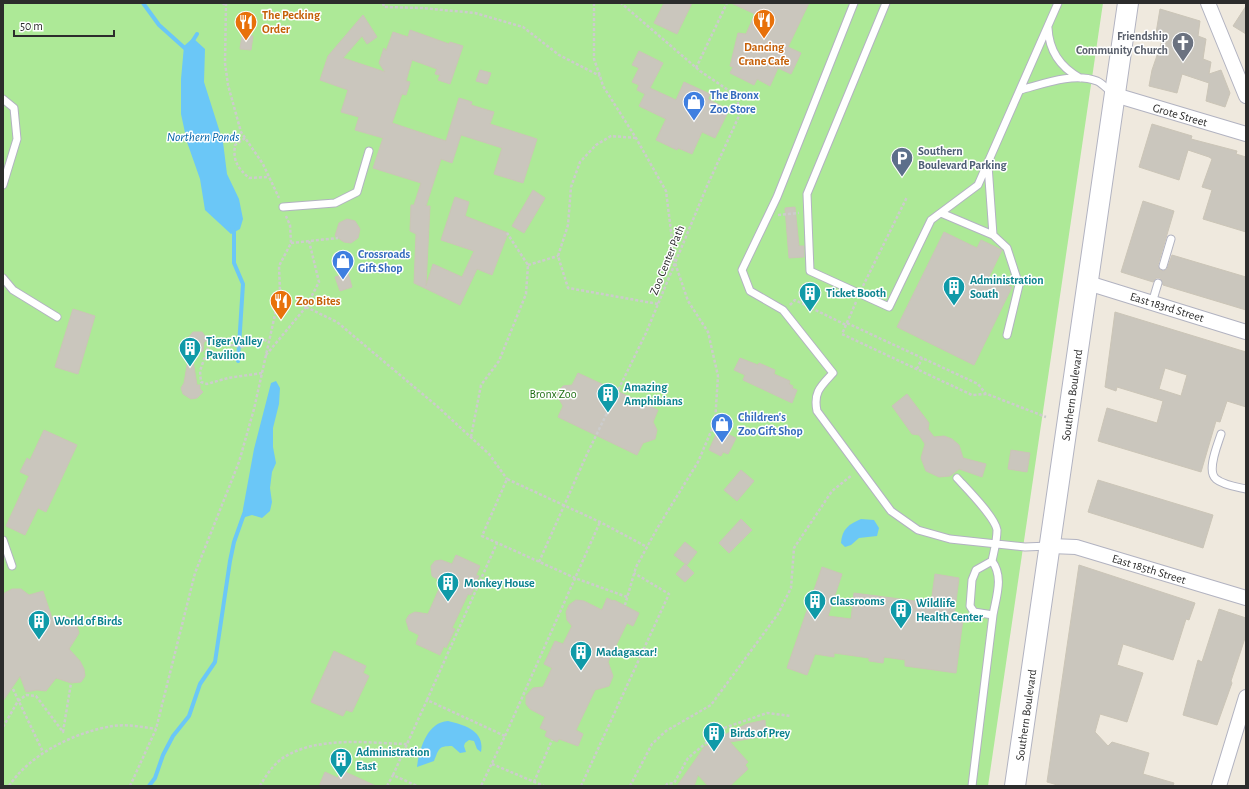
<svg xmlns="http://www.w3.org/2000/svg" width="1249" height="789" font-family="'Alegreya Sans',sans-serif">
	<rect width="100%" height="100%" fill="#efe9de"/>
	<path fill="#ade997" d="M3,3H1103L988,786H3Z"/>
	<path fill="#6bc7f7" d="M193,38L205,49L204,82L223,142L227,174L239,199L243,219L240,229L231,234L205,210L200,179L187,142L181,114V79L184,46Z
		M276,381L280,388L279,404L273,428V447L276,463L272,472L270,488L272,502L270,511L262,518L252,515L242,518L243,509L254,449L271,383Z
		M861,519L874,520L879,528L877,536L859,538L851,545L845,547L841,543C842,529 849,524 861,519Z
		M448,721C465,725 485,731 481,752L477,749L474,741L469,740L465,743L464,746L466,752L460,753L452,746C438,746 439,749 434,761L417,767C419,750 427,722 448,721Z"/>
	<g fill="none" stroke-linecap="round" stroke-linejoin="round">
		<path stroke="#6bc7f7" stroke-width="4" d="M143,3L159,25L188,51
			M192,42L197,34
			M232,227L234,232V263L243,284L238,361
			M149,786L155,778L163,755L173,736L189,716L200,684L215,662L230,561L234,542L244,514"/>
	</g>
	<path fill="#cac6bd" stroke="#cbc5b7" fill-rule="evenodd" d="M664,3H692L677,34L654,23Z
		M731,3H809L788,47L801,53L791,74L778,68L770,86L757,79L754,85L730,73L733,67L730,66L738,33L746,34L755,14Z
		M1246,6V34L1233,26Z
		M1160,9L1200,21L1198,36L1206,39L1203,59L1211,62L1209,74L1221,70L1230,93L1225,107L1206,101L1209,83L1182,74L1177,93L1149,86L1152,70L1162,41L1155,39Z
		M363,15L377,37L367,44L362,36L343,58L385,72L379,63L384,48L386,51L393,32L408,37L410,30L449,44L450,42L463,46L450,84L438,80L440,75L435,74L437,69L412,60L406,81L410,82L406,95L402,94L392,123L446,141L459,98L472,102L471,105L494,112L490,124L537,139L523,183L494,174L502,148L461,135L452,163L441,159L426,206H430L426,286L433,264L462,277L474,251L441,240L455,197L469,202L465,216L508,233L492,275L477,269L460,305L414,283L416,234L410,231L411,205H414L421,183L373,168L383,138L355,130L359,117L341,112L348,90L320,80L328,56Z
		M242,35L253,36L251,50L240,49Z
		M639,51L663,63L650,88L676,100L684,82L710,94L708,99L727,109L725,112L727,114L715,138L702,132L692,154L678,148L677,150L656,140L666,119L639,106L645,94L637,90L639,85L632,82L639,68L632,65Z
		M480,70L491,73L487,84L476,81Z
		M1152,124L1192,136L1191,139L1237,151L1236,154L1246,157V232L1203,219L1212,190L1202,187L1212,159L1209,157L1188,150L1179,180L1139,167Z
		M533,190L545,198L524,233L512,226Z
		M1143,201L1174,211L1158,265L1160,270L1164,271L1167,269L1172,255L1246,277V310L1163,285L1160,278H1156L1153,282L1121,272Z
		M795,207L799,246H804V257L789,258L785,208Z
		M347,219L355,221L360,229L358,238L351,243L344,242L335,236L339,223Z
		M944,232L977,248L981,240L1002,250L989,277L1012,287L974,365L897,327Z
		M348,273L352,287L340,291L335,277Z
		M73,309L95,316L78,374L55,367Z
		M1115,312L1246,352V407L1227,401L1220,422L1216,421L1201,472L1098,441L1107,408L1157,423L1163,401L1117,387L1116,391L1105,387ZM1165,368L1187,375L1181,396L1159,389Z
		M193,332H202L208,340L204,342L203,351L192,355L197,385H200V389L203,392L197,398L191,399L183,394L181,388L184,383L190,348L188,338Z
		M740,358L758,365L759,363L775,370L774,374L790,381L789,384L793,386L792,388L797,390L792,403L743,380L745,375L734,370Z
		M578,373L658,410L653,422L657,430L655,439L643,443L637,455L558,417L563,406L558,397V391L563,386L572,385Z
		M907,394L929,423L928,429L934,437L944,436L952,439L959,445L963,458L986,464L982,477L959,469L950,476L939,477L926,471L921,458L925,444L919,435L912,434L892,406Z
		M44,430L77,445L46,512L38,508L25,535L6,526L29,476L20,472L27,458L30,460Z
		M718,430L736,438L728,454L723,452L721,456L709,450Z
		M1011,450L1030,453L1027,472L1008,469Z
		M741,470L754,481L737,501L724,490Z
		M1098,480L1213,515L1203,548L1088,512Z
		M741,519L752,530L729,553L719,543Z
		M685,542L697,552L687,565L674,555Z
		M456,555L480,566L476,575L479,576L471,595L468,594L452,628L455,629L446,648L444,646L440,655L416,644L419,635L409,630L406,620L409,615L415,612L428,614L442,582L432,576L431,566L435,561L441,560L452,564Z
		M685,564L694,573L685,582L676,574Z
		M1079,565L1195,603L1189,620L1186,619L1173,660L1123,644L1117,665L1143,673L1127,722L1100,714L1095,732L1108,746L1112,742L1149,753L1143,774L1174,783L1173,786H1061L1047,782Z
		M822,567L842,574L828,616L851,619L854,593L931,603L935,574L959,578L954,617L963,619L956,673L905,666V660L884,657L883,663L869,661V658L834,653V657L815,654L807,675L787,668Z
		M12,589H21L29,595L43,591L52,618L68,617L76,623L79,633L69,649L80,661L84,669L85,676L81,682L71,683L56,678L46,691L37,690L26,692L20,676L3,701V594Z
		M607,598L613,601L614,600L639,613L633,626L627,623L608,662L613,676L609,686L595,690L576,730L583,734L578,746L559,739L557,742L545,736L547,731L540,728L545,717L530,709L526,704V696L533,688L543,687L552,668L544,664L555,641L563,644L572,626L567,620L566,612L569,605L576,600L584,601L602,610Z
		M1219,609L1246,618V635L1231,681L1232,683L1217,725L1183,715L1198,660L1202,662Z
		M334,651L366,666L363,673L369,676L352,712L346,710L343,716L311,702Z
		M765,720L766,736L730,742L748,762L745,765L748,769L730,786H708L698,775L694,786H677L705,746H707L723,734L724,735L747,724Z
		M341,770L376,786H319L325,772L338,778Z"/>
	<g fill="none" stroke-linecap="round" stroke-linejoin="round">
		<g stroke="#b2b3c1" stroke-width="9">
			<path id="service" d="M854,3L777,197L742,270L750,291L783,310L833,373C821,386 813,392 817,411L891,511L918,530L950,539L1025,547L1049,546
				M886,3L807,194L810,271L889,307L931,220L978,185L1058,3
				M1048,28C1049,51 1060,67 1080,78
				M1020,90C1043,84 1073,72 1097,81C1102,83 1107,89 1112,93
				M3,99L14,108L17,139L3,185
				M988,165L993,235
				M283,207L335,203L357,192L369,151
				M941,213L993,235L1007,248L1019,285L1007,335
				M1163,266L1171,239
				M3,278L13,290L57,317
				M1152,303L1158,283
				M1221,434C1218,444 1206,471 1216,479C1223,485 1237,487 1246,489
				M957,478C967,489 995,517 997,530C997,541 994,551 992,561L976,570L972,580L970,606L974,612L993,615L972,786
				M3,540L12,566
				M992,561C1004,577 996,597 993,615"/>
		</g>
		<g stroke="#b2b3c1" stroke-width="16">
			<path id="minor" d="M1208,3L1246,96
				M1115,95L1246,134
				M1088,283L1246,332
				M1051,546L1076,547L1246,598
				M1219,786L1246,697"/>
		</g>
		<g stroke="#b2b3c1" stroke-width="22">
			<path id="secondary" d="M1015,786L1128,3"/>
		</g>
		<path stroke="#ccc" stroke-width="2.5" stroke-dasharray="3 2" stroke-linecap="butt" d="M222,3L226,5
			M226,3L225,63L228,85L241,132L263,164L279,198
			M383,3L384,7L422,8L475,13L523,27L559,55L600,76
			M594,3V59L600,76L603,86L636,138L666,191L675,263L688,301L708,332L718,376L715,422L698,462L658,527L636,567L625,605
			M696,68L727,3
			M245,138L235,145C233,161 237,167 249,178L269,177
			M636,138L611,136L596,145L580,162L571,187L568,225L558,256L568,288L658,304
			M778,215L799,213
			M291,243L338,238
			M528,265L558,256
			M863,286L907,197
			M856,302L842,334L972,395L987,394L1046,417
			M790,305L795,300L846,325
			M306,307L337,322L438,407L489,454L507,479
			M847,323L978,384L986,394
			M266,355L306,307L319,282L309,241
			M917,369L922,358
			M262,373L228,378L207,384L201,382L200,371L209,345L217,340L231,345L243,347L262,339L269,342
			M471,437L481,385L499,361L526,294L528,265L507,233
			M539,562L587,454L646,333L707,186L739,116L738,103L734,94L700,71L621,3
			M627,597L575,578L482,536L507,479L600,522L647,547
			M13,689L43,752
			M427,700L497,543
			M3,727L18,701L26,695L36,696L63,732L71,683
			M505,736L600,522
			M492,764L544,786
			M393,775L427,700L505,736L481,786
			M534,782L552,740
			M9,786C30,754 75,732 113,726C127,724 142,727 156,729
			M130,786L156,729L195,573L239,462L254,409L280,292L279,266L291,243L290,225L286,216
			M260,786C266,775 275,762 286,756C321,736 368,743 407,744
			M387,786L393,775L417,786
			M581,786L669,594L634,573
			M630,786L652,744L666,731L711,705L778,614L791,588L794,548L832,491L852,475
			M666,786L667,784L674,783L688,758L724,728L767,713L791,716"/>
		<use href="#service" stroke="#fff" stroke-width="7"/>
		<use href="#minor" stroke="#fff" stroke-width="14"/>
		<use href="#secondary" stroke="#fff" stroke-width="20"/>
	</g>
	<defs>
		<g id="restaurant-pin" transform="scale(1.15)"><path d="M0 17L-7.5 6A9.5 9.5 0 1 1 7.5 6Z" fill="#e8710a" stroke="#fff"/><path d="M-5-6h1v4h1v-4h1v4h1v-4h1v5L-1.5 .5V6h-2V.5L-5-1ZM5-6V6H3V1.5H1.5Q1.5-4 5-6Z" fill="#fff"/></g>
		<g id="church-pin" transform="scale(1.15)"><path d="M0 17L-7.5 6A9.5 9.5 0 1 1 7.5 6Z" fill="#6b7280" stroke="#fff"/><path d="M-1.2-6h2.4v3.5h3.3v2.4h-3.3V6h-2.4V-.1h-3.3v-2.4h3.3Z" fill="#fff"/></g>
		<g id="shop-pin" transform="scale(1.15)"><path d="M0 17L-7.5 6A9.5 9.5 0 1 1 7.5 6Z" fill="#3f7fe0" stroke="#fff"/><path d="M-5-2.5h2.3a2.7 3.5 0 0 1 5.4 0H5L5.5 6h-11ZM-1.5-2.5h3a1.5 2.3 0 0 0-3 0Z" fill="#fff"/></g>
		<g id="parking-pin" transform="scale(1.15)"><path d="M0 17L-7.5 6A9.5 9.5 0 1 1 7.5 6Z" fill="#5c6f8a" stroke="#fff"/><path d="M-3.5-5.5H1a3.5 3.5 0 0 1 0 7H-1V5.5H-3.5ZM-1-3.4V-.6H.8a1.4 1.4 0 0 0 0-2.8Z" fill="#fff"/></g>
		<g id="building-pin" transform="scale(1.15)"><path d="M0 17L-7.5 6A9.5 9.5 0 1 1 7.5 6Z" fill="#0f9aa8" stroke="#fff"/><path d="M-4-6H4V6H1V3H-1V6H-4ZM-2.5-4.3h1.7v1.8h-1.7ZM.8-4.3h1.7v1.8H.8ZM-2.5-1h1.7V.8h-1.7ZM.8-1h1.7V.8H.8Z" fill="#fff"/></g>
	</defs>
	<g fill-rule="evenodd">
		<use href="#restaurant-pin" x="764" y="20"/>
		<use href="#restaurant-pin" x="246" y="22"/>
		<use href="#church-pin" x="1183" y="43"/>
		<use href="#shop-pin" x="694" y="102"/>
		<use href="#parking-pin" x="902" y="158"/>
		<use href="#shop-pin" x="343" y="261"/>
		<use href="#building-pin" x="954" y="287"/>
		<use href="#building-pin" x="810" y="293"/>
		<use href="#restaurant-pin" x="281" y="301"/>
		<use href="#building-pin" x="190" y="348"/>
		<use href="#building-pin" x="608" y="394"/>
		<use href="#shop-pin" x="722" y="424"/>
		<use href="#building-pin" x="448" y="583"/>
		<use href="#building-pin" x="815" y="601"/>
		<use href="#building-pin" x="901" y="610"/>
		<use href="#building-pin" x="39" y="621"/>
		<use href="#building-pin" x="581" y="652"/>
		<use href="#building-pin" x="714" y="733"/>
		<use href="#building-pin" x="341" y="759"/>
	</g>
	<g text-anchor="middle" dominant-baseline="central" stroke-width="3" stroke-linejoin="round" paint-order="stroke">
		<g font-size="12" font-weight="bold" fill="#c56008" stroke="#fff" text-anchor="start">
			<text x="262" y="15">The Pecking<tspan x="262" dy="14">Order</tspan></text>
			<text x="764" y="47" text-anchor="middle">Dancing<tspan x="764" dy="14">Crane Cafe</tspan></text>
			<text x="296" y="301">Zoo Bites</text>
		</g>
		<g font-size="12" font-weight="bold" fill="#5b616d" stroke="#fff" text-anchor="end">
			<text x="1168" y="36">Friendship<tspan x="1168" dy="14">Community Church</tspan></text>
		</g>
		<g font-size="12" font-weight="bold" fill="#366cbe" stroke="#fff" text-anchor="start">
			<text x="710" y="95">The Bronx<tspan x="710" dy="14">Zoo Store</tspan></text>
			<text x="358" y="254">Crossroads<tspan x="358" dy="14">Gift Shop</tspan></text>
			<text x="738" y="417">Children's<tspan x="738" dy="14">Zoo Gift Shop</tspan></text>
		</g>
		<g font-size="12" fill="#2c2c2c" stroke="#fff">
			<text transform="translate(1180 115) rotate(16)">Grote Street</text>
			<text transform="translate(667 260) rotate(-68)">Zoo Center Path</text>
			<text transform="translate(1167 307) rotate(17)">East 183rd Street</text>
			<text transform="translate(1072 395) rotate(-82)">Southern Boulevard</text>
			<text transform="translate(1149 569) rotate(17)">East 185th Street</text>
			<text transform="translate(1026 715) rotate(-82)">Southern Boulevard</text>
		</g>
		<g font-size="12" font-weight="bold" fill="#4e5e75" stroke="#fff" text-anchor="start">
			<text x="918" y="151">Southern<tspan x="918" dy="14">Boulevard Parking</tspan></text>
		</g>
		<g font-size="12" font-weight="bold" fill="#0d838f" stroke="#fff" text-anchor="start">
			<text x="970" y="280">Administration<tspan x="970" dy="14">South</tspan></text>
			<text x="826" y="293">Ticket Booth</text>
			<text x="206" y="341">Tiger Valley<tspan x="206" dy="14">Pavilion</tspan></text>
			<text x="624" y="387">Amazing<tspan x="624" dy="14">Amphibians</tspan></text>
			<text x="464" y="583">Monkey House</text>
			<text x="830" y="601">Classrooms</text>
			<text x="916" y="603">Wildlife<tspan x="916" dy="14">Health Center</tspan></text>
			<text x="54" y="621">World of Birds</text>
			<text x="596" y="652">Madagascar!</text>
			<text x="730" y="733">Birds of Prey</text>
			<text x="356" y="752">Administration<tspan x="356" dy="14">East</tspan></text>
		</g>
		<g font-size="12" fill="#227016" stroke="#fff">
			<text x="553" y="394">Bronx Zoo</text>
		</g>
		<g font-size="13" font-style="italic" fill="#0464a9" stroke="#fff">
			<text x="203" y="137">Northern Ponds</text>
		</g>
	</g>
	<rect width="1249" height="789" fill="none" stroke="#2c2c2c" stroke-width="8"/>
	<path d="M14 30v6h100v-6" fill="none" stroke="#2c2c2c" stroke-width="2"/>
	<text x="20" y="30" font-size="12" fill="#2c2c2c" stroke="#ffffff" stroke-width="3" paint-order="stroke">50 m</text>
</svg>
